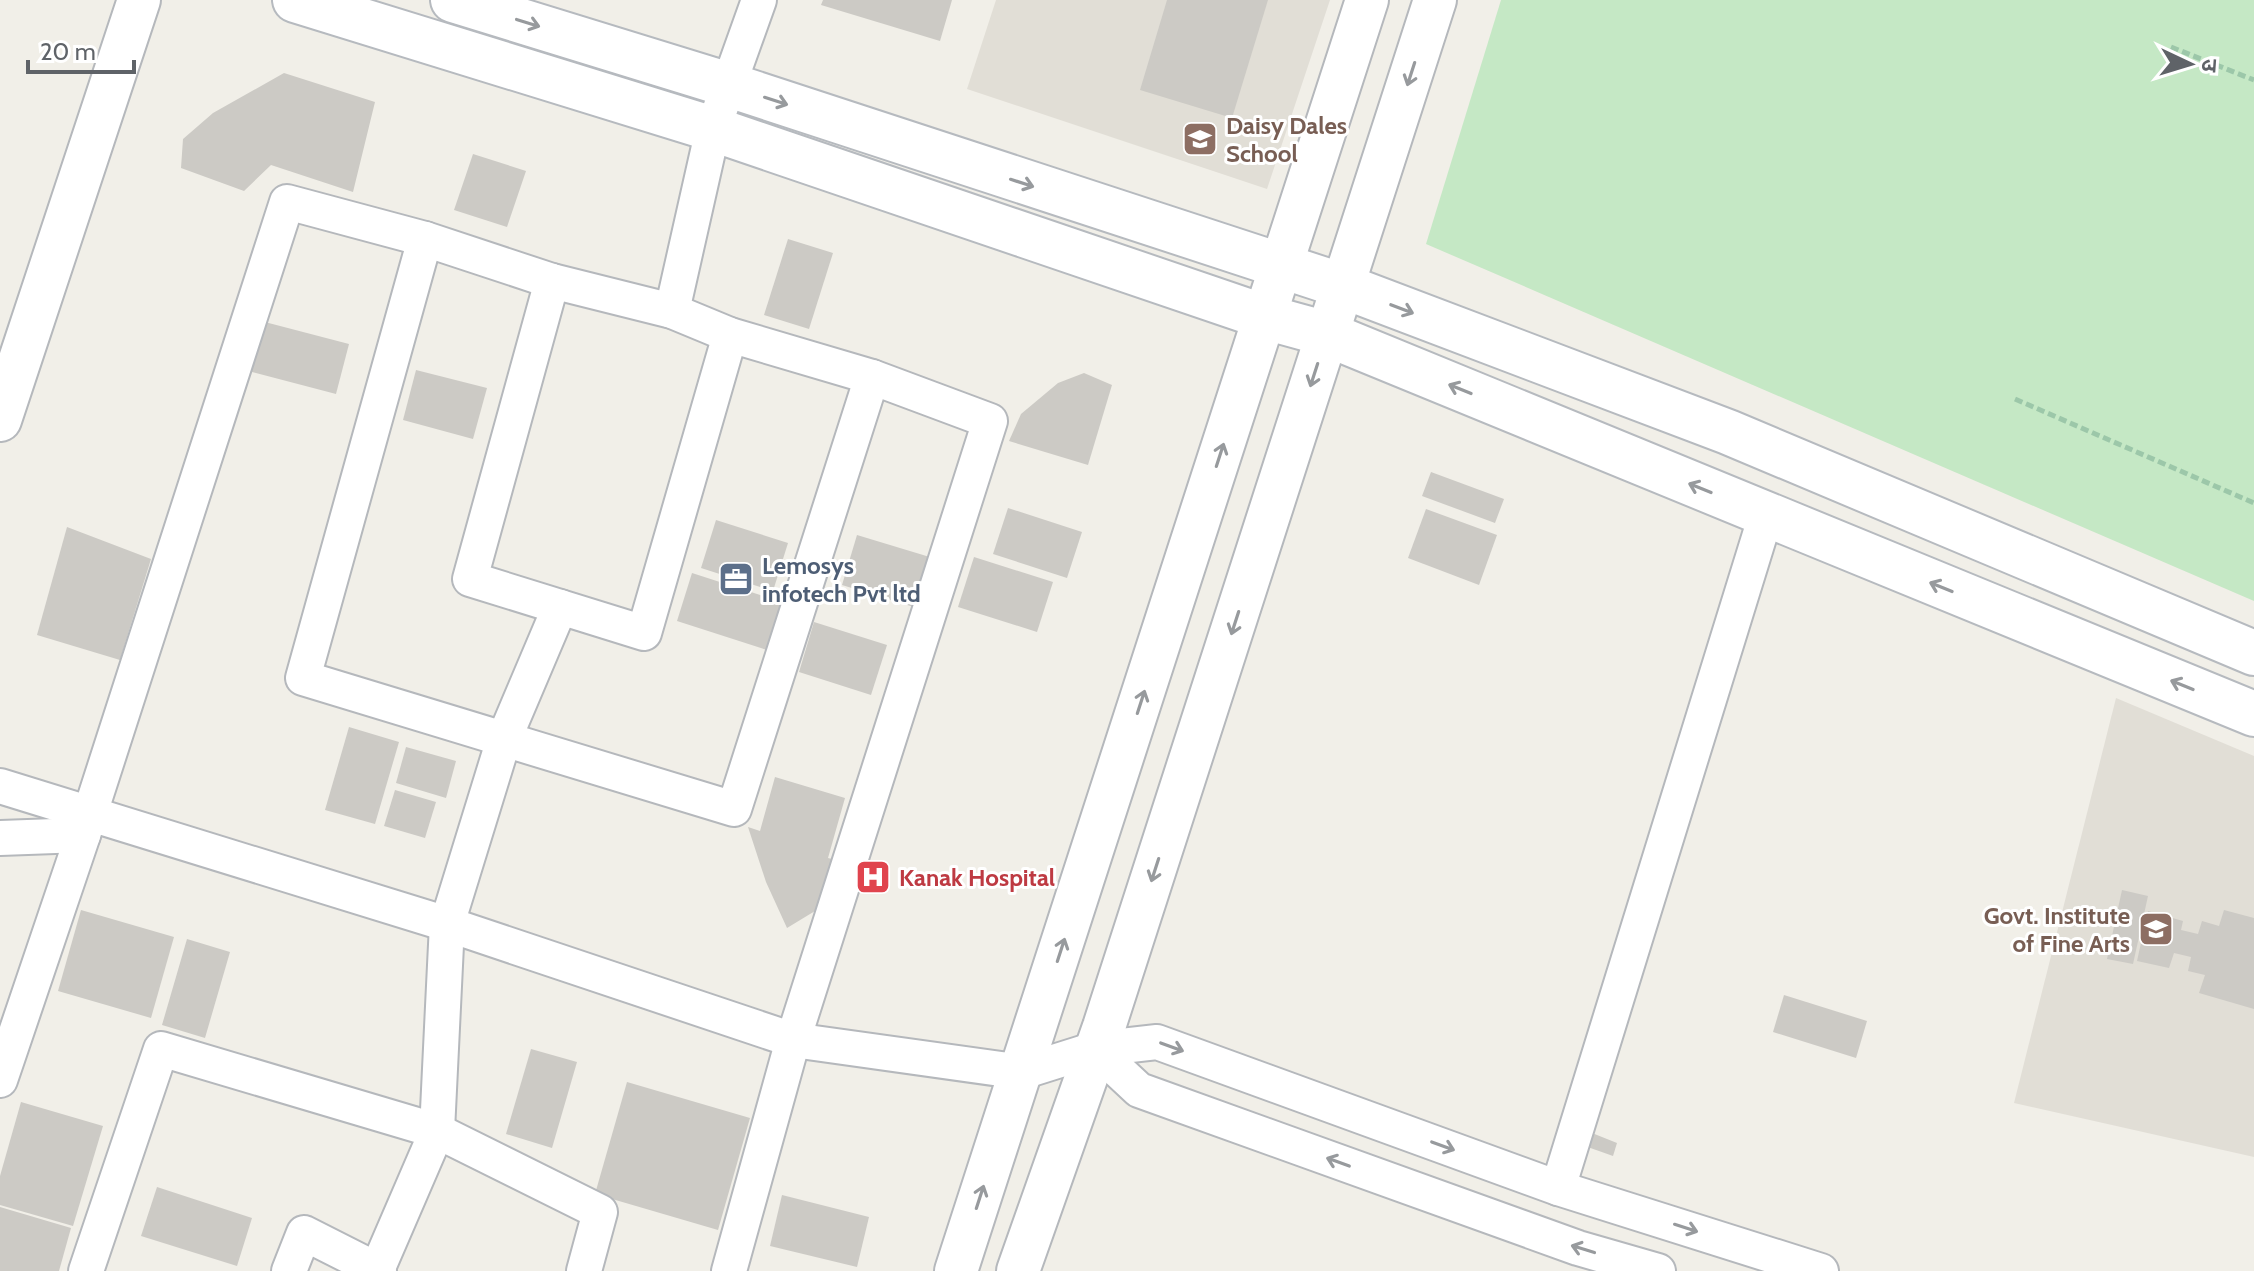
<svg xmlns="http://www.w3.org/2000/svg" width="2254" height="1271" viewBox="0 0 2254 1271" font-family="Cabin,'Noto Sans Devanagari',sans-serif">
<rect width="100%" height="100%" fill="#f1efe8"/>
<g fill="#e1ded6">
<path d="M996,0H1330L1267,189L967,89Z"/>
<path d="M2116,698L2254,756V1157L2014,1103Z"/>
</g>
<path fill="#c5e8c5" d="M1501,0H2254V601L1426,244Z"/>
<g fill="#cccac5">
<path d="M823,0H952L940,41L821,5Z"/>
<path d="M1167,0H1268L1232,118L1140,90Z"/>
<path d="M284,73L375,102L353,192L271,165L244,191L181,168L183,139L213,113Z"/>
<path d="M473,154L526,171L507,227L454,210Z"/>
<path d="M788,239L833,253L809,329L764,315Z"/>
<path d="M261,321L349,344L336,394L248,371Z"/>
<path d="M416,370L487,388L473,439L403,420Z"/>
<path d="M1084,373L1112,385L1088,465L1009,441L1021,414L1058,383Z"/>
<path d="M1431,472L1504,499L1495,523L1422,496Z"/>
<path d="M1008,508L1082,532L1067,578L993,554Z"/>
<path d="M1426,509L1497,535L1479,585L1408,558Z"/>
<path d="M716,520L788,543L773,591L701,568Z"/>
<path d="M67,527L151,559L120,660L37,635Z"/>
<path d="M857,535L933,558L917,608L842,585Z"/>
<path d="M974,557L1053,582L1037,632L958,607Z"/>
<path d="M692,573L782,602L767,650L677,621Z"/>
<path d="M814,622L887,645L871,695L799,672Z"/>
<path d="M349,727L399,742L375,824L325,810Z"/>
<path d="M406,747L456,761L446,798L396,783Z"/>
<path d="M775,777L845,798L828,858L832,859L815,911L787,928L766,882L748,827L760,831Z"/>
<path d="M395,790L436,802L425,838L384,826Z"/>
<path d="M2122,890L2148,896L2133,964L2107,959Z"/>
<path d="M81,910L174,937L151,1018L58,991Z"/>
<path d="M2224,910L2254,918V1009L2199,993L2205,975L2188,971L2191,957L2174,953L2169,968L2137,961L2148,911L2183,921L2181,930L2198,934L2202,921L2219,926Z"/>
<path d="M187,939L230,952L205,1038L162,1025Z"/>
<path d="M1784,995L1867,1021L1856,1058L1773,1032Z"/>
<path d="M531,1049L577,1062L552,1148L506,1134Z"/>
<path d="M627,1082L750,1118L718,1230L595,1194Z"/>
<path d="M21,1102L103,1126L73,1226L0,1205V1176Z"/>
<path d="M1587,1131L1617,1143L1613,1156L1582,1145Z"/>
<path d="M157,1187L252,1218L237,1266L141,1236Z"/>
<path d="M782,1195L869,1217L857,1267L770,1246Z"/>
<path d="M0,1207L71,1228L59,1271H0Z"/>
</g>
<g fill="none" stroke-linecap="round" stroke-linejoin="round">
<g stroke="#b5b8bc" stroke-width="38">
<g id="minor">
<path d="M425,239L303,678L734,809L872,377"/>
<path d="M552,281L470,579L644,633L730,335"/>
<path d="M672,311L713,129L759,0"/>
<path d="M0,786L447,924L793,1040L1022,1072L1095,1049L1157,1042L1558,1188L1821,1271"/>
<path d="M0,838L83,835"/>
<path d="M1095,1049L1139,1090L1578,1248L1658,1271"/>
<path d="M0,1080L83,835L287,202L425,239L552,281L672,311L730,335L872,377L990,421L793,1040L729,1271"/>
<path d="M1558,1188L1766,515"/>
<path d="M377,1270L437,1131L447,924L504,739L560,607"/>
<path d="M86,1271L161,1049L437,1131L600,1212L584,1271"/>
<path d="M289,1271L304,1233L379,1271"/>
</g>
</g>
<g stroke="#b5b8bc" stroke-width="46">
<g id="tertiary">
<path d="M0,420L139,0"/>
<path d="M956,1271L1367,0"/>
<path d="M1018,1271L1104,1027L1435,0"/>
</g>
</g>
<g stroke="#b6babf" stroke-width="48">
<g id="secondary">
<path d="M295,0L713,129L1265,317L1327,334L2254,714"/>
<path d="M453,0L729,85L1343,286L1728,432L2254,653"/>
</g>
</g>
<g stroke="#9cc7a9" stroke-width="5" stroke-dasharray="8 4" stroke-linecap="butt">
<path d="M2171,47L2254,80"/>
<path d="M2015,399L2254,503"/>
</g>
<use href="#minor" stroke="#fff" stroke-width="34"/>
<use href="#tertiary" stroke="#fff" stroke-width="42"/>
<use href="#secondary" stroke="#fff" stroke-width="44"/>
</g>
<defs><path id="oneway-shaft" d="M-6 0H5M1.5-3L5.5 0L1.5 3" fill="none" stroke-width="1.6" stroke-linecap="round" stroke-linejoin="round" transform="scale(2)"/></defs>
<g stroke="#979a9d">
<use href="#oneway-shaft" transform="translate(528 23) rotate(17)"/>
<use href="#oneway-shaft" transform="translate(1411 74) rotate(108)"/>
<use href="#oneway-shaft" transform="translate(776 101) rotate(18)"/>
<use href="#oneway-shaft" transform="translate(1022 183) rotate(18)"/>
<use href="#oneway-shaft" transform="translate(1402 309) rotate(21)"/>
<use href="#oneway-shaft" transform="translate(1314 375) rotate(108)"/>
<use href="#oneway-shaft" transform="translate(1460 389) rotate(-158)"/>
<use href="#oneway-shaft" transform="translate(1220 455) rotate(-72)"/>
<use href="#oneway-shaft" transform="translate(1700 488) rotate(-158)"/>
<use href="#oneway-shaft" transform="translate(1941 587) rotate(-158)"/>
<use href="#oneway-shaft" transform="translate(1235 623) rotate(108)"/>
<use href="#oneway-shaft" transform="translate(2182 685) rotate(-158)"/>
<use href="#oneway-shaft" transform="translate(1141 702) rotate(-72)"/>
<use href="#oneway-shaft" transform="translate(1155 870) rotate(108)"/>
<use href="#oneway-shaft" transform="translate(1061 950) rotate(-72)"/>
<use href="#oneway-shaft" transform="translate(1172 1047) rotate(20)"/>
<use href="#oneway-shaft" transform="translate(1443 1146) rotate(20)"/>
<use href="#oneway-shaft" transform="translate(1338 1162) rotate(-160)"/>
<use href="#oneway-shaft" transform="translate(980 1197) rotate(-72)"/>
<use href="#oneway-shaft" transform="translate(1686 1228) rotate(18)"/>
<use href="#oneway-shaft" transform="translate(1583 1249) rotate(-163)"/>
</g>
<defs>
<g id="school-square" transform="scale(1.8)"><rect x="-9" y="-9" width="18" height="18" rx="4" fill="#8d6e63" stroke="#fff"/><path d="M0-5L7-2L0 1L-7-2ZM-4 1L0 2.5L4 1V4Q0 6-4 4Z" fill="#fff"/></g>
<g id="office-square" transform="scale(1.8)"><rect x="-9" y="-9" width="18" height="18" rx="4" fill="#5c6f8a" stroke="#fff"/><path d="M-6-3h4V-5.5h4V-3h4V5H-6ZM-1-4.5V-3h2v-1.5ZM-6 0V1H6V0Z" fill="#fff"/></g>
<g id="hospital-square" transform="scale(1.8)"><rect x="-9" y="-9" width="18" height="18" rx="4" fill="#e0444e" stroke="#fff"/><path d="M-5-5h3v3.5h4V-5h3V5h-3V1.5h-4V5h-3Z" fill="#fff"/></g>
<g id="university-square" transform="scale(1.8)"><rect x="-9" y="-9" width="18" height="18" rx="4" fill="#8d6e63" stroke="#fff"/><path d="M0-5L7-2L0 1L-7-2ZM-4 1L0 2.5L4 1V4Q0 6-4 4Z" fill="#fff"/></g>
</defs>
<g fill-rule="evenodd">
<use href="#school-square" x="1200" y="139"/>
<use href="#office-square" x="736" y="579"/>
<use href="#hospital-square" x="873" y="877"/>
<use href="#university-square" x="2156" y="929"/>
</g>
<g text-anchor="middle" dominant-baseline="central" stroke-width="6" stroke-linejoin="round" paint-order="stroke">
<g font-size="24" font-weight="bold" fill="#785e54" stroke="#fff" text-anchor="start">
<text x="1226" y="125">Daisy Dales<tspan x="1226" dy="28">School</tspan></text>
<text x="2130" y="915" text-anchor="end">Govt. Institute<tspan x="2130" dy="28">of Fine Arts</tspan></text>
</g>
<g font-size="24" font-weight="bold" fill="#4e5e75" stroke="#fff" text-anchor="start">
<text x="762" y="565">Lemosys<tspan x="762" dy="28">infotech Pvt ltd</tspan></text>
</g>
<g font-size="24" font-weight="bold" fill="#be3a42" stroke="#fff" text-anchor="start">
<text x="899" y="877">Kanak Hospital</text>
</g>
</g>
<g transform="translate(2190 64) rotate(94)" stroke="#ffffff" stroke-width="6" paint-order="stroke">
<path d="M0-6L14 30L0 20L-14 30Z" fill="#5f6368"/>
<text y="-12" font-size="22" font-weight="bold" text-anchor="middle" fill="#5f6368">उ</text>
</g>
<path d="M28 60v12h106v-12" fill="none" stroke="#5f6368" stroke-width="4"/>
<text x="40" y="60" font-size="24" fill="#5f6368" stroke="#ffffff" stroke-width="6" paint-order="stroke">20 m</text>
</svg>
